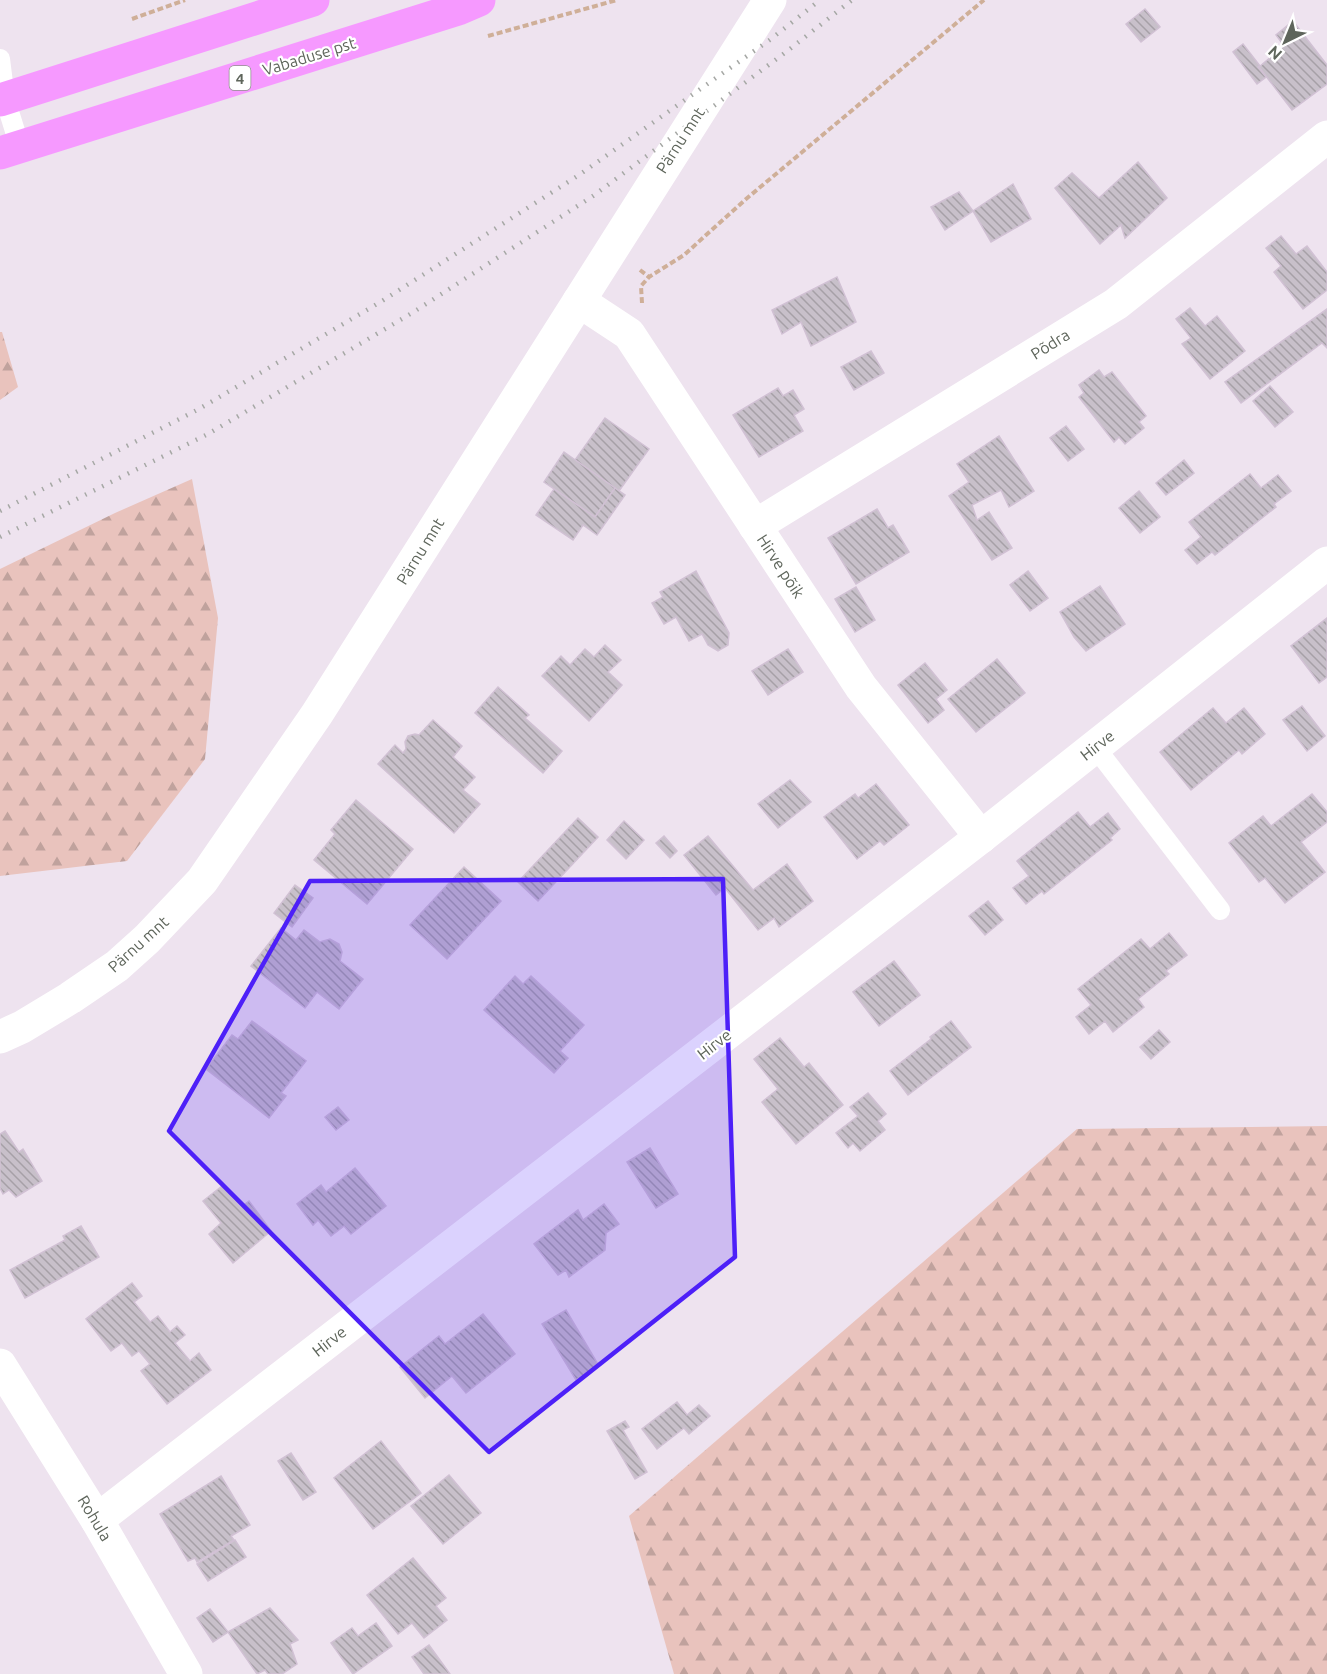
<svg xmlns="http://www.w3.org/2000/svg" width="1327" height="1674" viewBox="0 0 1327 1674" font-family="Ubuntu,sans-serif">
<defs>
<pattern id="forest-firs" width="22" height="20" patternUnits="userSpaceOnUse" patternTransform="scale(1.5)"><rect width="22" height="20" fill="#e9c3bd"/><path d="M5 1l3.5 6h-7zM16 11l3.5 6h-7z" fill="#c0a29d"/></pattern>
<pattern id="building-back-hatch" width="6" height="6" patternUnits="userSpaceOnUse" patternTransform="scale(1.5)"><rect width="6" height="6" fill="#c8c0ca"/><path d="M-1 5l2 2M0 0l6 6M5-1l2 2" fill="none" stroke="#a6a0a7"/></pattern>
</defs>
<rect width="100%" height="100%" fill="#eee3ef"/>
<g fill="url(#forest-firs)">
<path d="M0,332H2L18,387L0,400Z"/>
<path d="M192,479L218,618L205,759L127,861L0,876V569L115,513Z"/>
<path d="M1327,1126V1674H674L629,1516L1077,1129Z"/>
</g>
<g fill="url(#building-back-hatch)" stroke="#d1c1d4" stroke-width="1.5">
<path d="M1145,9L1160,27L1141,42L1126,24Z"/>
<path d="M1293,21L1327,65V84L1292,110L1259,67L1284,46L1276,35Z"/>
<path d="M1243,44L1260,66L1258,67L1266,77L1257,84L1233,52Z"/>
<path d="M1138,162L1167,198L1125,238L1121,225L1100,244L1055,188L1072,173L1099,198Z"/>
<path d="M1013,184L1031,219L991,242L973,211Z"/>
<path d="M959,192L973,211L945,230L931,207Z"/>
<path d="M1281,236L1296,254L1307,246L1327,272V290L1303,309L1274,272L1281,266L1266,248Z"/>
<path d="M837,277L856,322L811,346L801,322L782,334L772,310Z"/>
<path d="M1190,308L1205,326L1217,316L1245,351L1210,379L1182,344L1191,338L1176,319Z"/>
<path d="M1327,309V348L1322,343L1241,403L1225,382Z"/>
<path d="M871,351L884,373L854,390L841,367Z"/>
<path d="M1099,370L1104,377L1112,372L1146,416L1139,422L1144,428L1125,444L1119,437L1114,442L1079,397L1084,393L1079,385Z"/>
<path d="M1270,386L1293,412L1275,427L1253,401Z"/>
<path d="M778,388L783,396L793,390L804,409L794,415L803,431L759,457L733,415Z"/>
<path d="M605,418L649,449L619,491L575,460Z"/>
<path d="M1066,426L1084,449L1068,461L1050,438Z"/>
<path d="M999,436L1034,491L1009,507L1001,490L972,505L977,520L989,512L1012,548L992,560L949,496L969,482L957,464Z"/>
<path d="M564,452L615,488L595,517L544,482Z"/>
<path d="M1184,460L1194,473L1166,495L1156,483Z"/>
<path d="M1250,474L1261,488L1278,475L1291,491L1274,504L1276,507L1215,555L1212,552L1197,564L1185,550L1201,537L1189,522Z"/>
<path d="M615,488L625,495L597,535L583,525L573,540L536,515L554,489L595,517Z"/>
<path d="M1139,491L1160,517L1140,533L1119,508Z"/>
<path d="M877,509L888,528L893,525L909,552L856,584L828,538Z"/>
<path d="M696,571L729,633L728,645L718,651L708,645L702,634L689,641L676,617L664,624L652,603L663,597L660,592Z"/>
<path d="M1028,571L1048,598L1030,611L1010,585Z"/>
<path d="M1100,586L1125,624L1086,651L1074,637L1060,612Z"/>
<path d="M856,587L875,620L855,632L835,599Z"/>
<path d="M1327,618V677L1319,683L1291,646Z"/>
<path d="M605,645L621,660L608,672L622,685L589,721L542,676L561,656L570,665L585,649L594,657Z"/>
<path d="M788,649L803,672L768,695L752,671Z"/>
<path d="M997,659L1025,693L976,732L948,699Z"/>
<path d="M925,663L947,690L936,699L944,710L928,723L898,685Z"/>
<path d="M498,687L529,715L525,718L562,751L543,773L475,713Z"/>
<path d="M1302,706L1325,736L1307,751L1283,720Z"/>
<path d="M1213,708L1226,723L1244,708L1265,734L1242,754L1239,750L1191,790L1160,752Z"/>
<path d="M433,720L462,746L453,757L475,777L463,790L480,804L454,833L378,764L395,745L403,753L406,749L405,742L408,736L415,734L419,735Z"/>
<path d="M790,780L811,802L778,828L758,804Z"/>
<path d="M876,784L909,825L884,845L880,841L857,859L824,817L855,794L858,798Z"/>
<path d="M1312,794L1327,812V822L1301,842L1325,872L1285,903L1265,878L1259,882L1229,843L1263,816L1271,826Z"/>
<path d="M356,800L413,849L367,904L314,860L335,834L331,830Z"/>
<path d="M1078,812L1090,827L1108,813L1120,829L1110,838L1112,840L1044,894L1042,891L1026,904L1013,888L1029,876L1017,861Z"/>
<path d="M578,818L598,837L538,901L518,882Z"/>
<path d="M624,821L644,840L626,859L607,840Z"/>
<path d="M664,836L677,851L670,858L656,843Z"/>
<path d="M708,836L753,890L787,864L813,901L779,927L774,918L758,930L725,888L716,895L684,855Z"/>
<path d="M464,867L501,901L447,959L410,925Z"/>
<path d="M295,885L313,898L292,927L274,913Z"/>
<path d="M988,901L1003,920L985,935L969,916Z"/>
<path d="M281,928L296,940L304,930L320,942L330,939L339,944L342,952L340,961L363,979L339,1009L317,992L305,1008L251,966Z"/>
<path d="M1169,933L1187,955L1166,971L1169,974L1138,999L1144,1007L1113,1032L1105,1021L1089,1034L1076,1017L1091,1005L1078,989L1141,939L1150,949Z"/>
<path d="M894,961L920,995L879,1026L853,992Z"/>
<path d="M515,976L523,984L531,976L584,1025L560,1051L568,1058L554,1073L484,1010Z"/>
<path d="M252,1021L306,1061L281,1093L286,1096L269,1118L206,1069L232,1035L238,1039Z"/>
<path d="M951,1021L971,1047L908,1095L890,1071L931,1039L930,1037Z"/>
<path d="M1159,1030L1170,1042L1151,1059L1140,1047Z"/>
<path d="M780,1038L804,1067L809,1063L843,1105L796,1144L762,1102L778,1089L754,1059Z"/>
<path d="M868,1093L886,1114L878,1121L885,1130L860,1151L853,1143L848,1148L836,1133L858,1116L850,1107Z"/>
<path d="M338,1107L349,1120L336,1130L325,1117Z"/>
<path d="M5,1131L19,1152L23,1149L42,1181L16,1197L9,1190L3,1194L0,1188V1134Z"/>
<path d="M650,1148L678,1194L656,1208L627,1162Z"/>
<path d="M355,1168L386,1206L351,1234L344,1226L331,1236L318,1220L313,1225L297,1204L321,1185L326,1192Z"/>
<path d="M222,1186L241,1207L249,1201L271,1231L233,1263L209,1234L221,1223L203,1201Z"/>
<path d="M604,1204L619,1224L606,1233L605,1250L569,1277L566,1270L558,1275L534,1244L578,1210L583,1220Z"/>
<path d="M81,1226L99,1257L25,1298L10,1270L65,1240L63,1236Z"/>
<path d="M132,1283L142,1296L134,1302L150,1322L158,1316L170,1332L177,1326L185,1335L175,1343L190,1361L199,1353L211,1370L167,1404L141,1371L150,1364L139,1351L132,1356L122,1343L111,1351L86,1319Z"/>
<path d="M566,1310L599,1366L576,1380L542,1324Z"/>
<path d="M483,1314L515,1354L466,1393L452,1376L425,1398L400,1367L439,1336L445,1344Z"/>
<path d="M677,1402L687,1415L699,1405L710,1416L689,1434L684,1428L657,1449L642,1429Z"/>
<path d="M625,1421L629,1427L623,1430L647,1472L635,1479L607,1431Z"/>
<path d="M381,1441L421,1493L373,1529L334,1478Z"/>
<path d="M291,1453L316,1492L303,1500L278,1461Z"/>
<path d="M449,1475L481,1513L443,1544L411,1506Z"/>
<path d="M221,1476L250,1525L231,1536L234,1540L197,1562L195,1558L188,1561L160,1514Z"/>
<path d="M235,1540L246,1557L208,1581L197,1564Z"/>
<path d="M413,1558L446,1598L436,1606L447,1620L424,1638L412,1623L398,1634L367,1595Z"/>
<path d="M270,1608L298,1640L290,1644L297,1664L282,1674H268L265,1670L257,1674L228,1632Z"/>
<path d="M210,1609L228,1632L213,1642L197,1618Z"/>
<path d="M376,1623L392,1646L353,1674L331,1643L352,1628L358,1636Z"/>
<path d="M429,1645L450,1674H424L412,1657Z"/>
</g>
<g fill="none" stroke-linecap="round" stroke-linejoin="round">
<g stroke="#cfaf98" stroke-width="4" stroke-dasharray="6 3" stroke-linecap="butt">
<path d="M132,19L185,0"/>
<path d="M488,36L617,0"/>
<path d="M640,270L649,277"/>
<path d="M642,303L641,286L649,277L684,255L746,199L984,0"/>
</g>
<g stroke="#fff" stroke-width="20">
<path d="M0,59L5,99L20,147"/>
<path d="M1095,747L1220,910"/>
</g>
<g stroke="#fff" stroke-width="33">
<path d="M579,301L629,334L861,687L981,837"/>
<path d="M755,526L1116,304L1327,137"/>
<path d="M0,1365L97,1520L186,1674"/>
<path d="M97,1520L981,837L1327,563"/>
</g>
<path stroke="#fff" stroke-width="33" d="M0,1037L22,1027L70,998L117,966L147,939L202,881L317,714L770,0"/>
<g stroke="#f699ff" stroke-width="33">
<path d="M0,100L313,0"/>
<path d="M0,153L458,9L479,0"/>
</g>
<g stroke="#a6a8a5" stroke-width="4.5" stroke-dasharray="1.5 8" stroke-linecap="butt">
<path d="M0,511L199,409L382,301L579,175L771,39L820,0"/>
<path d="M0,537L208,434L412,313L593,196L786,52L852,0"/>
</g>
</g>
<path fill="#4d20f8" fill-opacity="0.2" stroke="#4d20f8" stroke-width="4.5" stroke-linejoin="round" d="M723,879L735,1257L489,1452L169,1131L310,881Z"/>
<g text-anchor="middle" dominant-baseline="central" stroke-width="4.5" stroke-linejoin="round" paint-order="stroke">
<rect fill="#fff" stroke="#8e938c" stroke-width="1.5" x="229.5" y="66" width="21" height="24" rx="4.5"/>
<g font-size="15" font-weight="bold" fill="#5e655b">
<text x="240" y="78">4</text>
</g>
<g font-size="16" fill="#5e655b" stroke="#fff">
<text transform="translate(309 56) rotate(-17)">Vabaduse pst</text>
<text transform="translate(680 140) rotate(-57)">Pärnu mnt</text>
<text transform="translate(1050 344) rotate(-32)">Põdra</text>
<text transform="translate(420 551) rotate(-58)">Pärnu mnt</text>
<text transform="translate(781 566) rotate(57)">Hirve põik</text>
<text transform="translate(1097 745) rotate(-38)">Hirve</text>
<text transform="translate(138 944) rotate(-42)">Pärnu mnt</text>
<text transform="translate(714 1044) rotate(-38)">Hirve</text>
<text transform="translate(329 1341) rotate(-38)">Hirve</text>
<text transform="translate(95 1518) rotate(59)">Rohula</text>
</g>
</g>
<g transform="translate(1285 42) rotate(223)" stroke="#ffffff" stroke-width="4.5" paint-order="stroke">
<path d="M0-4.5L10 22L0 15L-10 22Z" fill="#5e655b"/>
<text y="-9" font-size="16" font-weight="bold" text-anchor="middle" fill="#5e655b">N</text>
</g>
</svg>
